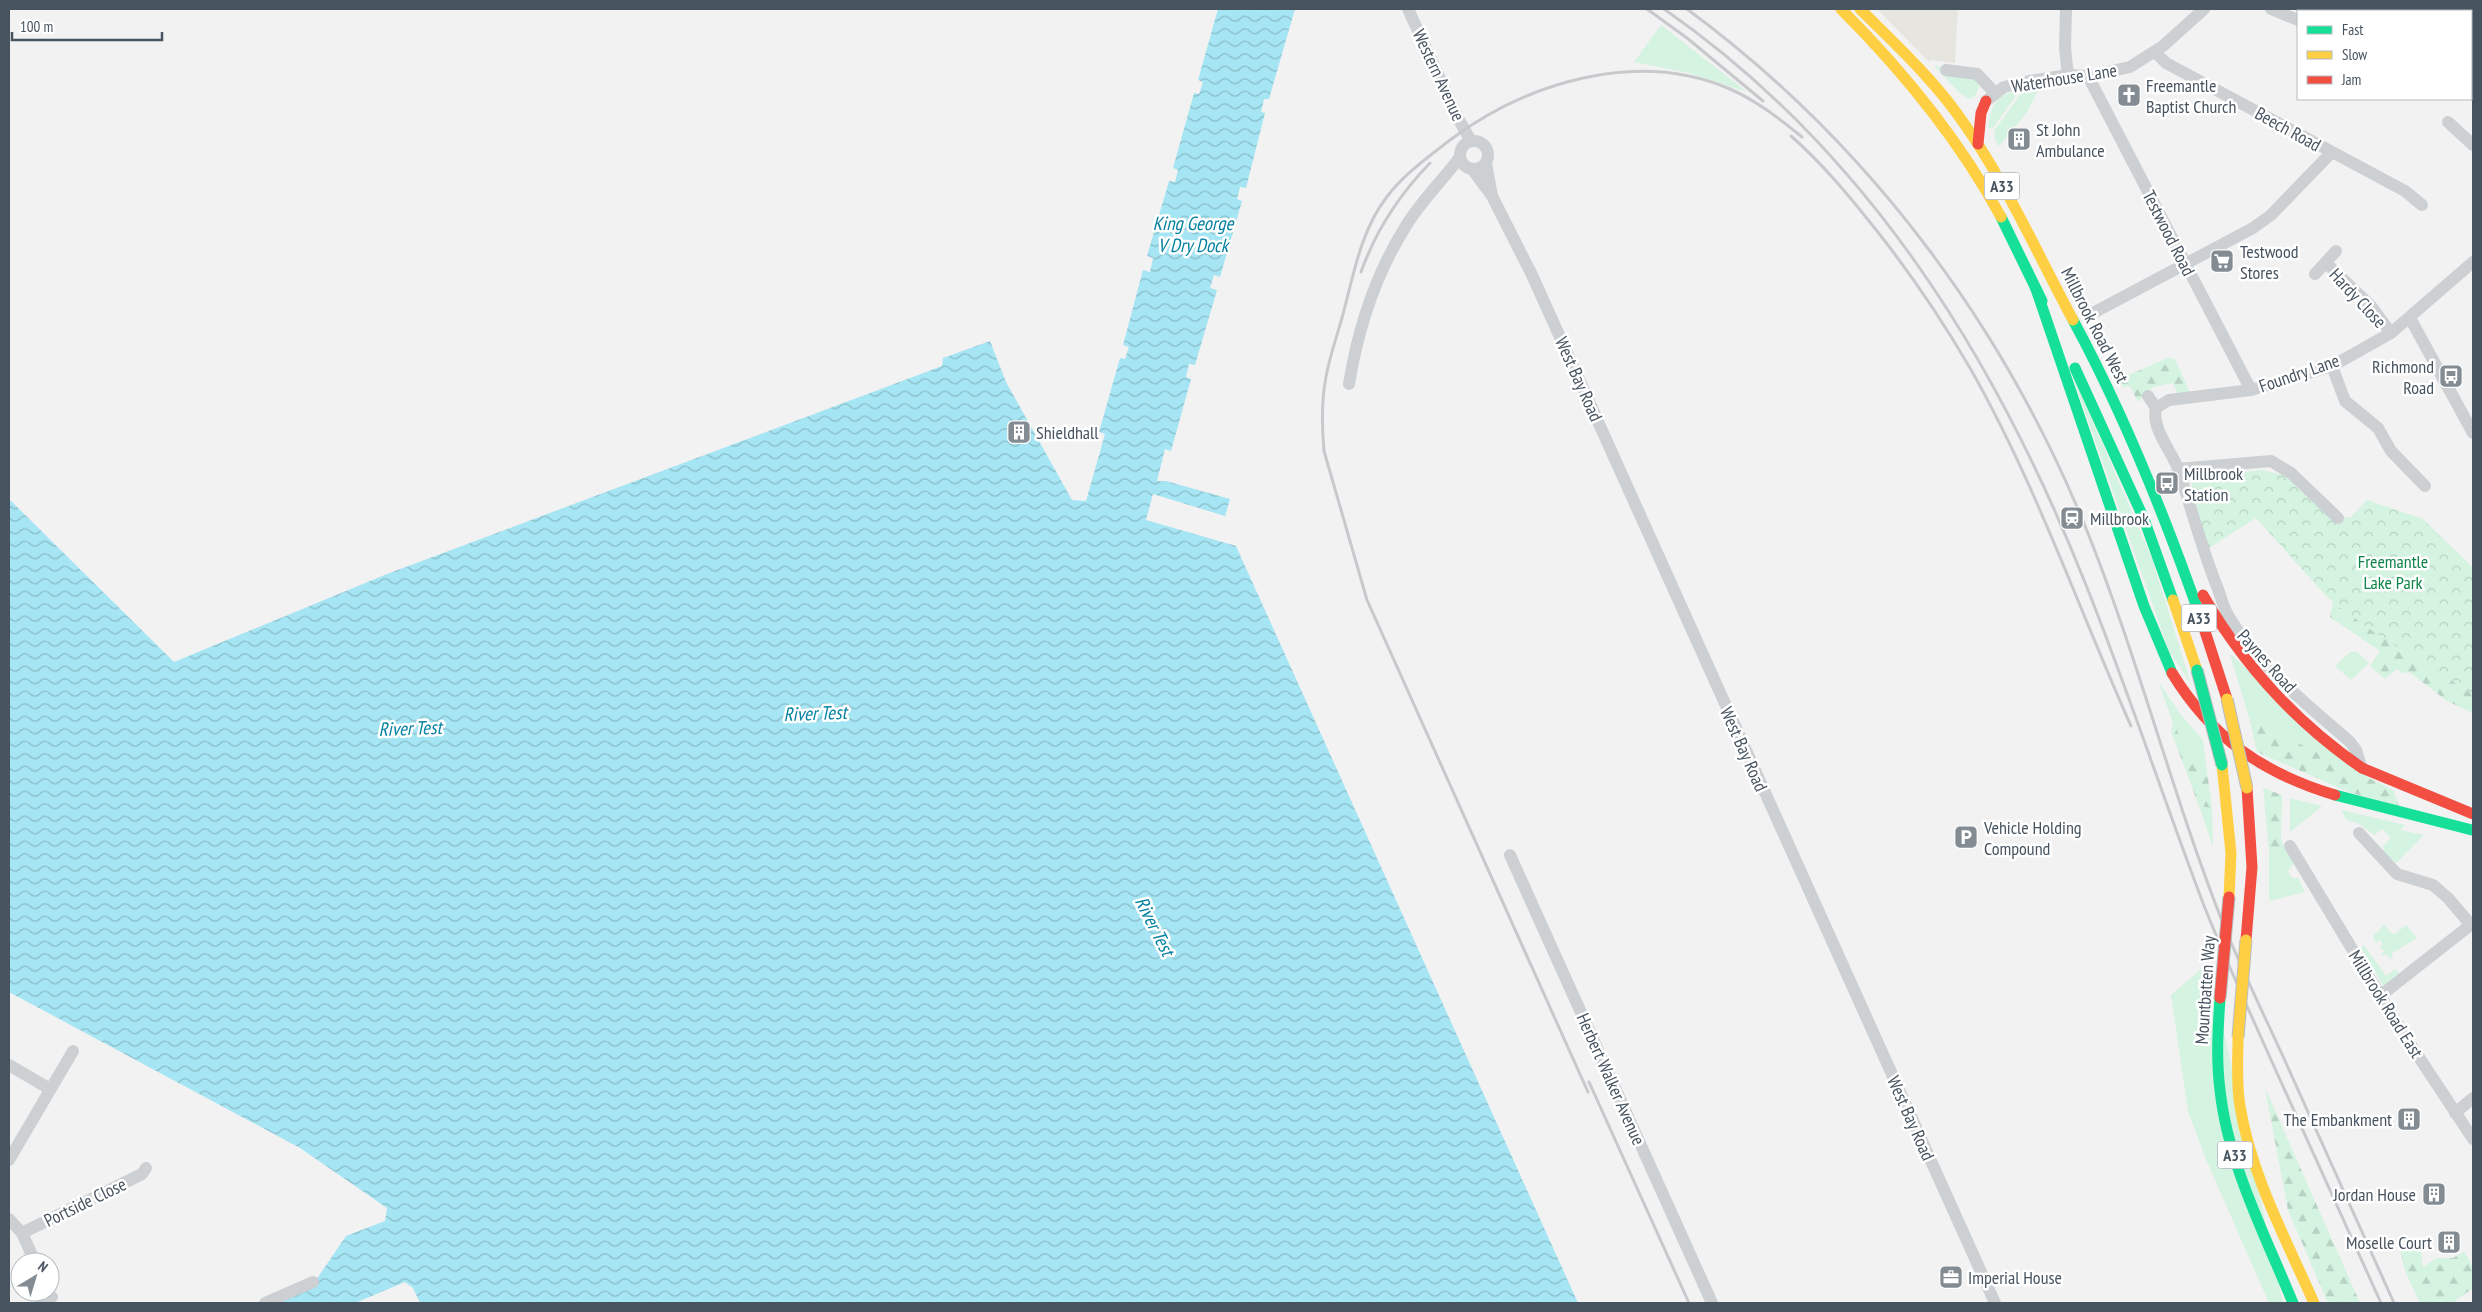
<svg xmlns="http://www.w3.org/2000/svg" width="2482" height="1312" viewBox="0 0 2482 1312" font-family="'PT Sans Narrow',sans-serif">
<defs>
<pattern id="forest-firs" width="22" height="20" patternUnits="userSpaceOnUse" patternTransform="scale(1.25)"><rect width="22" height="20" fill="#d4f3e0"/><path d="M5 1l3.5 6h-7zM16 11l3.5 6h-7z" fill="#b7d2c3"/></pattern>
<pattern id="park-crowns" width="20" height="18" patternUnits="userSpaceOnUse" patternTransform="scale(1.25)"><rect width="20" height="18" fill="#d4f3e0"/><path d="M2 6a3 3 0 1 1 6 0M12 15a3 3 0 1 1 6 0" fill="none" stroke="#b7d2c3"/></pattern>
<pattern id="water-waves" width="16" height="10" patternUnits="userSpaceOnUse" patternTransform="scale(1.25)"><rect width="16" height="10" fill="#a6e5f3"/><path d="M0 5q4-4 8 0t8 0" fill="none" stroke="#89bcc8"/></pattern>
</defs>
<rect width="100%" height="100%" fill="#f2f2f2"/>
<path fill="#e7e5e0" d="M1877,9H1958L1955,63L1931,60L1929,62Z"/>
<g fill="#d4f3e0">
<path d="M1661,25L1747,92L1689,73L1634,62Z"/>
<path d="M1937,65L1946,74L1974,78L1979,86L1976,95L1969,99L1959,92L1935,67Z"/>
<path d="M2039,89L2027,112L2015,127L2012,126L2008,132L2010,133L1999,146L1995,140L1994,131L2023,91Z"/>
<path d="M2020,90L1992,129L1988,127C1992,104 1995,96 2020,90Z"/>
<path d="M2069,366L2152,559L2191,684L2169,651Z"/>
<path d="M2350,652H2357L2369,663L2351,680L2335,666Z"/>
<path d="M2230,654L2372,781L2262,725L2250,721Z"/>
<path d="M2159,683L2181,715L2203,740L2206,764L2192,758L2173,723Z"/>
<path d="M2290,798L2322,806L2290,832Z"/>
<path d="M2199,806L2212,808L2213,847Z"/>
<path d="M2342,810L2405,825L2400,830L2424,835L2396,863L2384,854L2383,846L2391,838L2383,829L2374,835L2358,823L2346,820Z"/>
<path d="M2285,849L2294,863L2288,871L2292,878H2298L2305,892L2269,901V850Z"/>
<path d="M2384,925L2394,935L2406,925L2417,938L2391,954L2393,957L2390,959L2386,954L2382,956L2381,954L2385,951L2380,947L2383,944L2380,940L2376,943L2373,936Z"/>
<path d="M2364,945L2386,976L2395,969L2399,973L2383,986L2361,948Z"/>
<path d="M2205,966L2213,982L2283,1303H2269L2205,1157L2188,1111L2171,995Z"/>
</g>
<g fill="url(#forest-firs)">
<path d="M2168,358L2175,359L2190,393L2178,395L2173,383L2153,387L2138,402L2130,386L2123,387L2112,369L2120,364L2126,376Z"/>
<path d="M2333,602L2376,633L2473,694V713L2447,701L2409,672L2402,673L2397,669L2385,679L2370,666L2380,651L2330,617Z"/>
<path d="M2250,721L2262,725L2393,790L2399,806L2349,792L2257,752Z"/>
<path d="M2173,723L2192,758L2206,764L2212,808L2199,806L2171,731Z"/>
<path d="M2263,788L2282,795L2281,839L2285,849L2269,850Z"/>
<path d="M2265,1088L2360,1303H2328L2288,1210Z"/>
<path d="M2399,1245L2421,1251L2423,1267L2437,1258H2453L2464,1251L2473,1267V1288L2452,1303H2420L2405,1271Z"/>
</g>
<path fill="url(#park-crowns)" d="M2262,470L2288,476L2338,518L2351,517L2367,500L2423,519L2473,568V694L2375,633L2327,597L2256,518L2207,549L2190,478Z"/>
<path fill="url(#water-waves)" d="M1218,9H1295L1269,99H1264L1261,112L1265,113L1246,188L1240,187L1237,199L1242,201L1220,277L1214,275L1210,288L1217,290L1195,365L1189,364L1186,377L1191,379L1171,451L1165,449L1157,481H1166L1230,499L1225,516L1153,494L1146,520L1236,546L1578,1303H420L413,1288L405,1282L355,1303H274L314,1283L346,1236L385,1221L387,1208L300,1148L9,992V499L174,662L387,574L942,366L943,358L990,341L1006,382L1072,500L1086,501L1105,434L1099,432L1120,358L1125,359L1129,347L1123,345L1143,270L1150,272L1153,258L1147,256L1169,181L1175,182L1178,170L1173,168L1194,93L1199,94L1203,82L1198,80Z"/>
<g fill="none" stroke-linecap="round" stroke-linejoin="round">
<g stroke="#cdd0d3" stroke-width="12">
<path d="M1408,9L1459,120L1471,141"/>
<path d="M2066,9L2065,48L2068,75"/>
<path d="M2271,9L2298,20"/>
<path d="M2387,11L2388,9"/>
<path d="M2471,25L2473,22"/>
<path d="M2155,52L2166,63L2405,191L2422,205"/>
<path d="M1946,70L1977,74L1995,93"/>
<path d="M2088,76L2251,390"/>
<path d="M1986,101L2004,87L2029,81L2068,75L2088,76L2130,67L2163,46L2204,9"/>
<path d="M2448,122L2473,145"/>
<circle cx="1474" cy="155" r="14"/>
<path d="M1486,163L1492,196"/>
<path d="M1472,169L1492,196L1532,275L1995,1303"/>
<path d="M2326,263L2371,306L2391,333"/>
<path d="M2315,274L2336,251"/>
<path d="M2093,313L2253,228L2271,215L2331,153"/>
<path d="M2410,318L2473,433"/>
<path d="M2332,366L2345,401L2378,428L2391,451L2425,486"/>
<path d="M1349,384C1358,329 1376,273 1406,226C1421,201 1443,180 1460,157"/>
<path d="M2148,396L2156,408C2151,429 2172,451 2179,471C2192,510 2202,550 2218,589C2221,598 2224,609 2229,617C2259,667 2308,705 2350,742L2356,750L2361,766"/>
<path d="M2156,408L2169,400L2251,390L2332,366L2391,333L2473,262"/>
<path d="M2178,469L2271,461L2291,473L2338,518"/>
<path d="M2359,833L2397,874L2433,885L2448,898L2471,925"/>
<path d="M2290,846L2401,1030L2473,1139"/>
<path d="M1510,855L1712,1303"/>
<path d="M2380,996L2473,923"/>
<path d="M9,1065L50,1089"/>
<path d="M2455,1113L2473,1098"/>
<path d="M9,1160L73,1051"/>
<path d="M9,1219L22,1233L35,1262"/>
<path d="M22,1233L142,1174L146,1168"/>
<path d="M40,1303L52,1297"/>
<path d="M265,1303L313,1282"/>
</g>
<g stroke="#16e098" stroke-width="11">
<path d="M2001,217L2042,301"/>
<path d="M2036,289L2144,606L2172,673"/>
<path d="M2073,320C2125,416 2165,516 2201,619"/>
<path d="M2075,368L2144,519L2173,600"/>
<path d="M2335,795L2472,830"/>
<path d="M2220,998C2218,1029 2216,1059 2220,1090C2228,1164 2265,1235 2293,1303"/>
</g>
<g stroke="#ffcf43" stroke-width="11">
<path d="M1841,9C1903,71 1959,139 2001,217"/>
<path d="M1860,9C1894,43 1930,76 1958,115C2004,178 2036,251 2073,320"/>
<path d="M2173,600L2197,670"/>
<path d="M2222,765L2231,853L2229,897"/>
<path d="M2238,1037C2238,1060 2236,1083 2240,1106C2251,1175 2286,1239 2314,1303"/>
</g>
<g stroke="#f24e42" stroke-width="11">
<path d="M1978,144L1981,113L1986,101"/>
<path d="M2203,595C2244,666 2295,722 2362,768"/>
<path d="M2201,619L2227,699"/>
<path d="M2172,673C2212,738 2262,773 2335,795"/>
<path d="M2362,768L2473,814"/>
<path d="M2246,940L2252,867L2247,788"/>
</g>
<g stroke="#c7c9cc" stroke-width="3">
<path d="M1647,9L1687,38L1763,101"/>
<path d="M1664,9C1867,150 1996,358 2086,585C2128,690 2163,798 2203,903C2224,957 2249,1010 2272,1062C2309,1143 2345,1223 2381,1303"/>
<path d="M1687,9C1870,144 2008,330 2091,541C2141,668 2174,800 2224,926C2243,972 2265,1017 2286,1063C2322,1143 2358,1223 2394,1303"/>
<path d="M1791,136C1823,164 1850,197 1877,231C1911,274 1942,320 1970,368C2035,482 2078,607 2131,726"/>
<path d="M1361,272C1376,230 1399,195 1430,163"/>
<path d="M1589,1082L1689,1303"/>
<path d="M1588,1092L1367,600L1324,451C1322,428 1321,406 1325,383C1328,361 1336,339 1342,318C1353,278 1360,232 1386,198C1403,175 1427,158 1450,140C1528,82 1637,49 1730,89C1757,101 1780,119 1802,137"/>
</g>
<g stroke="#b6bcc2" stroke-width="13" stroke-linecap="butt">
<path id="fast-bridge" d="M2197,670L2222,765"/>
</g>
<g stroke="#b6bcc2" stroke-width="13" stroke-linecap="butt">
<g id="slow-bridge">
<path d="M2227,699L2247,788"/>
<path d="M2238,1037L2246,940"/>
</g>
</g>
<g stroke="#b6bcc2" stroke-width="13" stroke-linecap="butt">
<path id="jam-bridge" d="M2220,998L2229,897"/>
</g>
<use href="#fast-bridge" stroke="#16e098" stroke-width="11"/>
<use href="#slow-bridge" stroke="#ffcf43" stroke-width="11"/>
<use href="#jam-bridge" stroke="#f24e42" stroke-width="11"/>
</g>
<defs>
<g id="church-square" transform="scale(1.25)"><rect x="-9" y="-9" width="18" height="18" rx="4" fill="#838b93" stroke="#fff"/><path d="M-1.2-6h2.4v3.5h3.3v2.4h-3.3V6h-2.4V-.1h-3.3v-2.4h3.3Z" fill="#fff"/></g>
<g id="building-square" transform="scale(1.25)"><rect x="-9" y="-9" width="18" height="18" rx="4" fill="#838b93" stroke="#fff"/><path d="M-4-6H4V6H1V3H-1V6H-4ZM-2.5-4.3h1.7v1.8h-1.7ZM.8-4.3h1.7v1.8H.8ZM-2.5-1h1.7V.8h-1.7ZM.8-1h1.7V.8H.8Z" fill="#fff"/></g>
<g id="supermarket-square" transform="scale(1.25)"><rect x="-9" y="-9" width="18" height="18" rx="4" fill="#838b93" stroke="#fff"/><path d="M-6-5.5h2.5l.6 2H6L4.5 2H-2.5L-4.4-4H-6ZM-1.5 3.2a1.3 1.3 0 1 0 .1 0ZM3 3.2a1.3 1.3 0 1 0 .1 0Z" fill="#fff"/></g>
<g id="bus-square" transform="scale(1.25)"><rect x="-9" y="-9" width="18" height="18" rx="4" fill="#838b93" stroke="#fff"/><path d="M-5-6H5V4H4V6H2V4H-2V6H-4V4H-5ZM-3.5-4V0h7V-4ZM-3.5 1.2v1.5H-2V1.2ZM2 1.2v1.5H3.5V1.2Z" fill="#fff"/></g>
<g id="station-square" transform="scale(1.25)"><rect x="-9" y="-9" width="18" height="18" rx="4" fill="#838b93" stroke="#fff"/><path d="M-3-6H3Q5-6 5-4V2Q5 4 3 4L4.5 6H3L1.5 4h-3L-3 6H-4.5L-3 4Q-5 4-5 2V-4Q-5-6-3-6ZM-3.5-4v3h7v-3ZM-3.5 1v1.5H-2V1ZM2 1v1.5H3.5V1Z" fill="#fff"/></g>
<g id="parking-square" transform="scale(1.25)"><rect x="-9" y="-9" width="18" height="18" rx="4" fill="#838b93" stroke="#fff"/><path d="M-3.5-5.5H1a3.5 3.5 0 0 1 0 7H-1V5.5H-3.5ZM-1-3.4V-.6H.8a1.4 1.4 0 0 0 0-2.8Z" fill="#fff"/></g>
<g id="office-square" transform="scale(1.25)"><rect x="-9" y="-9" width="18" height="18" rx="4" fill="#838b93" stroke="#fff"/><path d="M-6-3h4V-5.5h4V-3h4V5H-6ZM-1-4.5V-3h2v-1.5ZM-6 0V1H6V0Z" fill="#fff"/></g>
</defs>
<g fill-rule="evenodd">
<use href="#church-square" x="2129" y="95"/>
<use href="#building-square" x="2019" y="139"/>
<use href="#supermarket-square" x="2222" y="261"/>
<use href="#bus-square" x="2451" y="376"/>
<use href="#building-square" x="1019" y="432"/>
<use href="#bus-square" x="2167" y="483"/>
<use href="#station-square" x="2072" y="518"/>
<use href="#parking-square" x="1966" y="837"/>
<use href="#building-square" x="2409" y="1119"/>
<use href="#building-square" x="2434" y="1194"/>
<use href="#building-square" x="2449" y="1242"/>
<use href="#office-square" x="1951" y="1277"/>
</g>
<g text-anchor="middle" dominant-baseline="central" stroke-width="5" stroke-linejoin="round" paint-order="stroke">
<g fill="#fff" stroke="#7e8790" stroke-width="1">
<rect x="1984.5" y="172.5" width="35" height="27" rx="4"/>
<rect x="2181.5" y="604.5" width="35" height="27" rx="4"/>
<rect x="2217.5" y="1141.5" width="35" height="27" rx="4"/>
</g>
<g font-size="16" font-weight="bold" fill="#475460">
<text x="2002" y="186">A33</text>
<text x="2199" y="618">A33</text>
<text x="2235" y="1155">A33</text>
</g>
<g font-size="18" fill="#475460" stroke="#fff">
<text transform="translate(1439 75) rotate(65)">Western Avenue</text>
<text transform="translate(2064 78) rotate(-9)">Waterhouse Lane</text>
<text transform="translate(2288 129) rotate(29)">Beech Road</text>
<text transform="translate(2169 233) rotate(63)">Testwood Road</text>
<text transform="translate(2358 298) rotate(47)">Hardy Close</text>
<text transform="translate(2095 325) rotate(63)">Millbrook Road West</text>
<text transform="translate(2299 373) rotate(-19)">Foundry Lane</text>
<text transform="translate(1579 379) rotate(66)">West Bay Road</text>
<text transform="translate(2267 661) rotate(48)">Paynes Road</text>
<text transform="translate(1744 749) rotate(66)">West Bay Road</text>
<text transform="translate(2205 990) rotate(-86)">Mountbatten Way</text>
<text transform="translate(2386 1004) rotate(58)">Millbrook Road East</text>
<text transform="translate(1611 1079) rotate(66)">Herbert Walker Avenue</text>
<text transform="translate(1911 1118) rotate(66)">West Bay Road</text>
<text transform="translate(85 1202) rotate(-26)">Portside Close</text>
</g>
<g font-size="18" fill="#475460" stroke="#fff" text-anchor="start">
<text x="2146" y="85">Freemantle<tspan x="2146" dy="21">Baptist Church</tspan></text>
<text x="2036" y="129">St John<tspan x="2036" dy="21">Ambulance</tspan></text>
<text x="2240" y="251">Testwood<tspan x="2240" dy="21">Stores</tspan></text>
<text x="2434" y="366" text-anchor="end">Richmond<tspan x="2434" dy="21">Road</tspan></text>
<text x="1036" y="432">Shieldhall</text>
<text x="2184" y="473">Millbrook<tspan x="2184" dy="21">Station</tspan></text>
<text x="2090" y="518">Millbrook</text>
<text x="1984" y="827">Vehicle Holding<tspan x="1984" dy="21">Compound</tspan></text>
<text x="2392" y="1119" text-anchor="end">The Embankment</text>
<text x="2416" y="1194" text-anchor="end">Jordan House</text>
<text x="2432" y="1242" text-anchor="end">Moselle Court</text>
<text x="1968" y="1277">Imperial House</text>
</g>
<g font-size="18" fill="#0f8448" stroke="#fff">
<text x="2393" y="561">Freemantle<tspan x="2393" dy="21">Lake Park</tspan></text>
</g>
<g font-size="19" font-style="italic" fill="#0381a1" stroke="#fff">
<text x="1193" y="223">King George<tspan x="1193" dy="22">V Dry Dock</tspan></text>
<text transform="translate(815 713) rotate(-2)">River Test</text>
<text transform="translate(410 728) rotate(-2)">River Test</text>
<text transform="translate(1155 926) rotate(63)">River Test</text>
</g>
</g>
<rect width="2482" height="1312" fill="none" stroke="#475460" stroke-width="20"/>
<rect x="2297" y="10" width="175" height="90" fill="#ffffff" stroke="#b5bbbf"/>
<rect x="2307" y="26" width="25" height="8" fill="#16e098" stroke="#b5bbbf"/>
<text x="2342" y="35" font-size="15" fill="#475460">Fast</text>
<rect x="2307" y="51" width="25" height="8" fill="#ffcf43" stroke="#b5bbbf"/>
<text x="2342" y="60" font-size="15" fill="#475460">Slow</text>
<rect x="2307" y="76" width="25" height="8" fill="#f24e42" stroke="#b5bbbf"/>
<text x="2342" y="85" font-size="15" fill="#475460">Jam</text>
<g transform="translate(35 1277) rotate(38)"><circle r="24" fill="#ffffff" stroke="#b5bbbf"/>
<path d="M0-4L9 19L0 12L-9 19Z" fill="#838b93"/>
<text y="-8" font-size="14" font-weight="bold" text-anchor="middle" fill="#475460">N</text>
</g>
<path d="M12 32v8h150v-8" fill="none" stroke="#475460" stroke-width="2.5"/>
<text x="20" y="32" font-size="15" fill="#475460" stroke="#ffffff" stroke-width="4" paint-order="stroke">100 m</text>
</svg>
